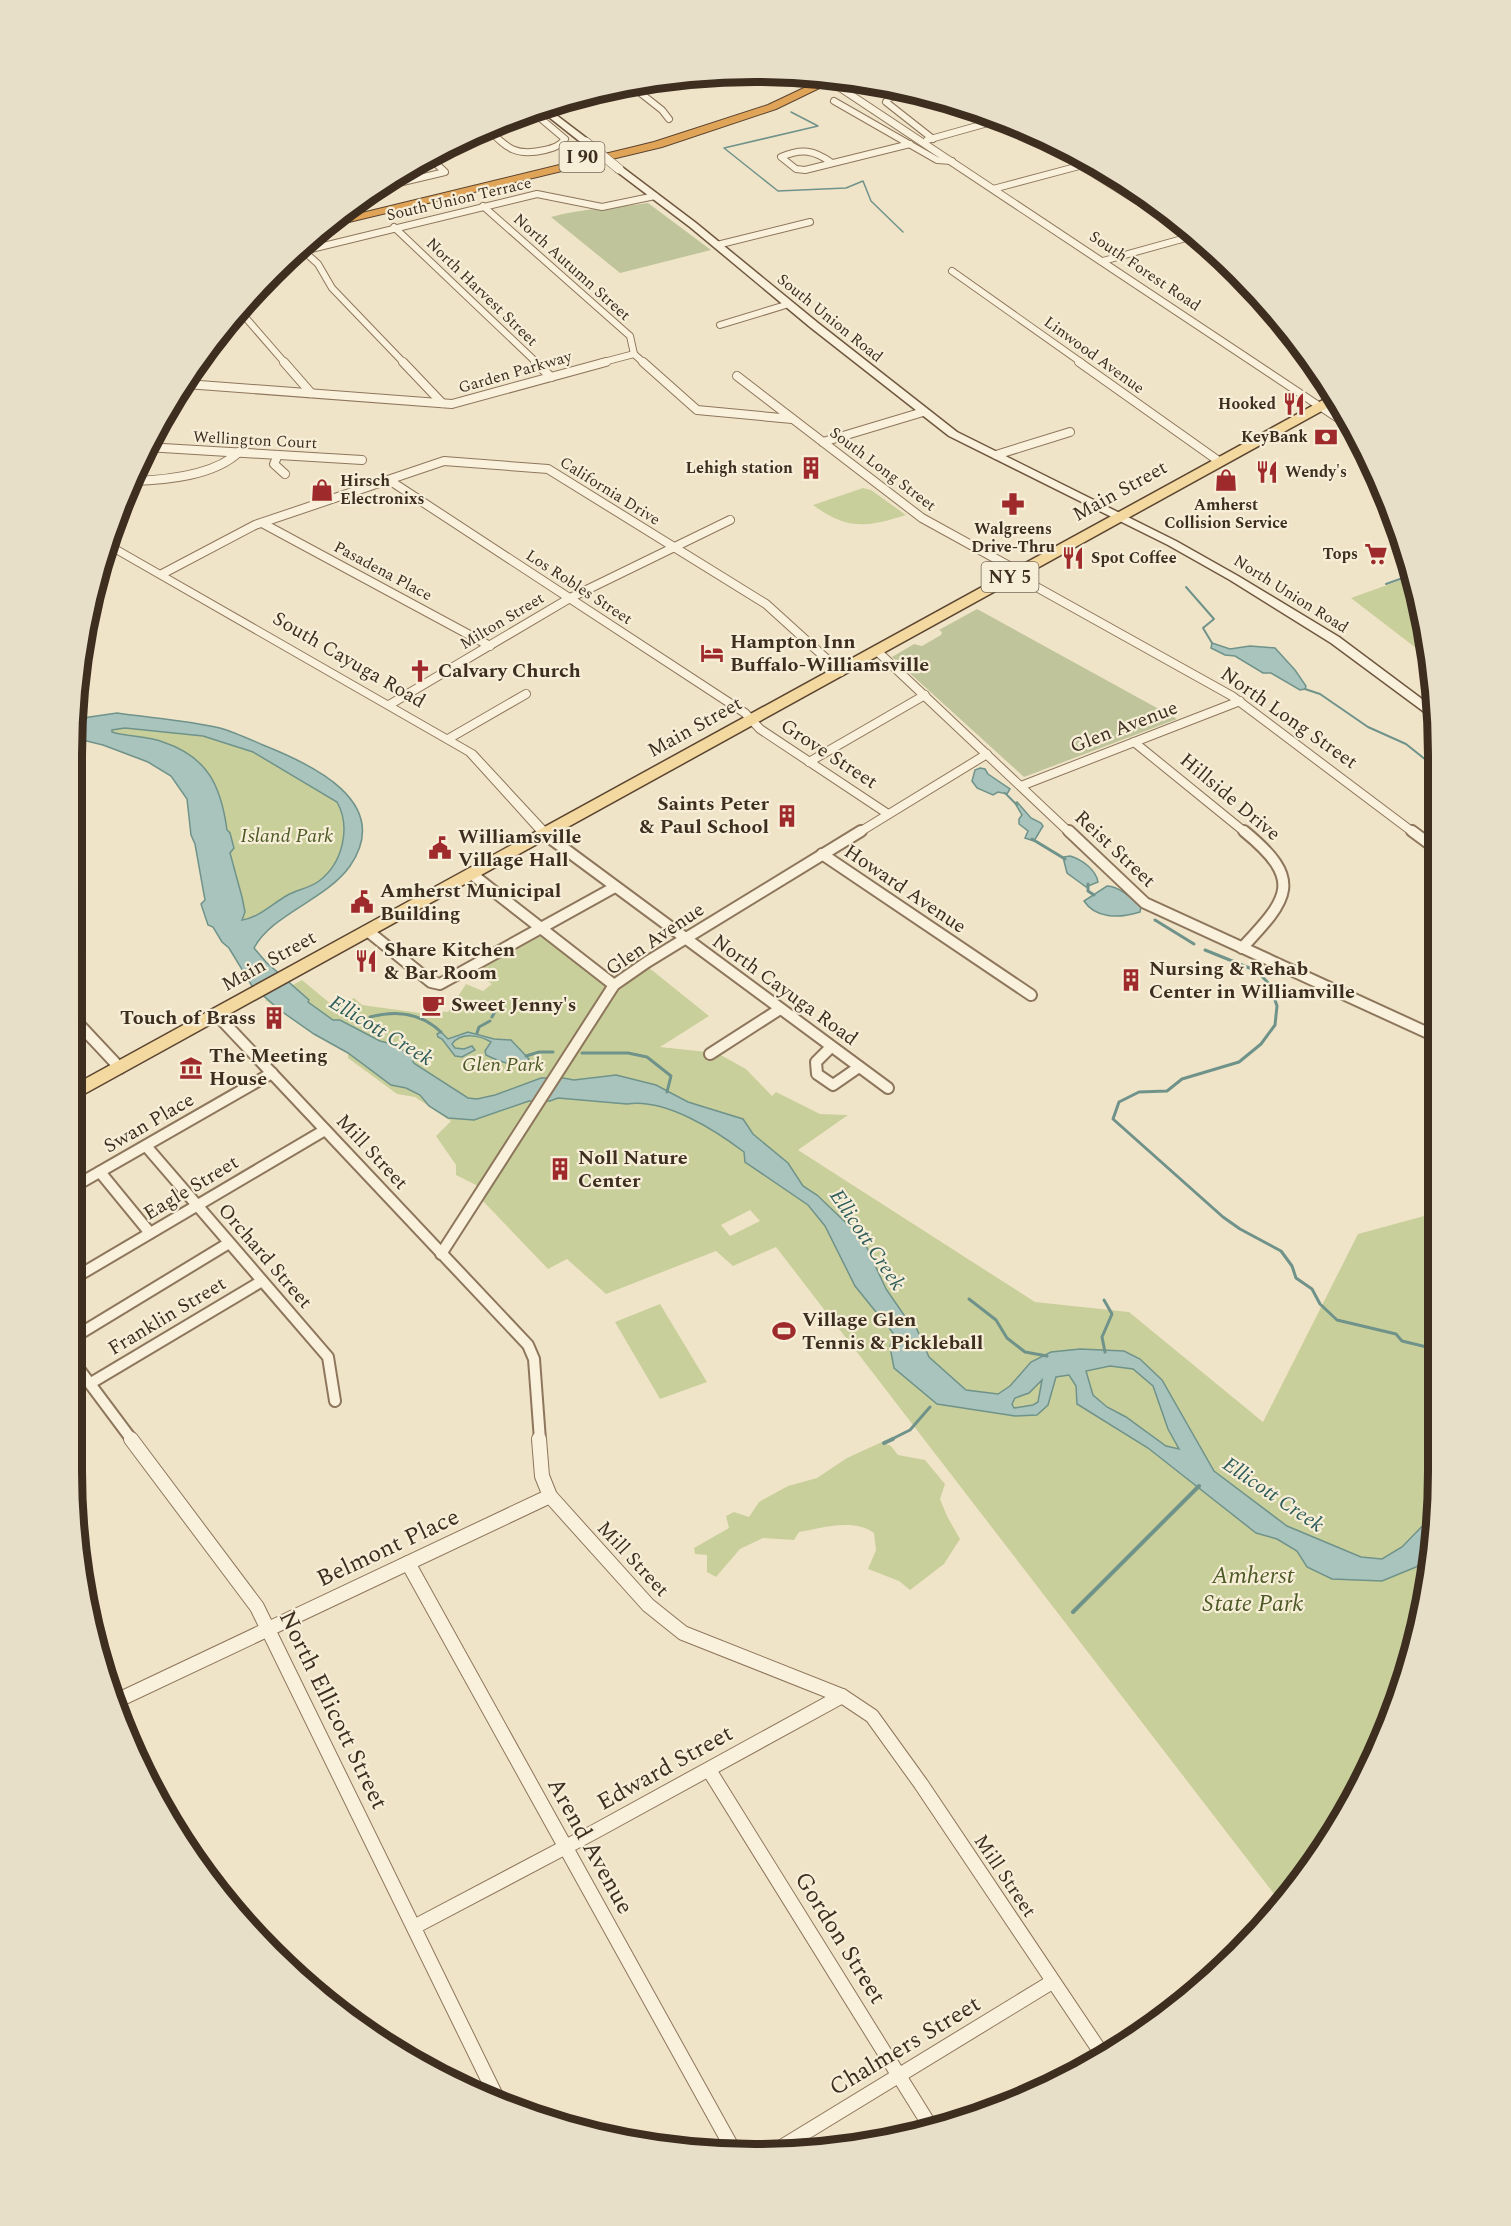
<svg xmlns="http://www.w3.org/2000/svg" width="1511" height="2226" viewBox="0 0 1511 2226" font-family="Spectral,serif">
<rect width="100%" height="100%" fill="#f0e4c8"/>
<g fill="#c9cf9b" fill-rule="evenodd">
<path d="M863,488L871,490L906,515C867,527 848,531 813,505Z"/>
<path d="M1412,576L1426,622L1429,658L1351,598Z"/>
<path d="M125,728L203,736L253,752L337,802C351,827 343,863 319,881C310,888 296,890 286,896C272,905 258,918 242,920V897L230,852L234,848L230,833L227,830L218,791L136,736L112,732V730Z"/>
<path d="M539,937H545L616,993L648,967L709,1016L660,1047L717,1053L746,1069L772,1096L776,1092L820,1114L848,1115L798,1150L1035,1302L1129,1312L1263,1422L1358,1234L1439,1212V1470L1426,1604L1368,1773L1324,1851L1281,1903L776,1247L733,1266L716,1251L606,1294L567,1259L548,1269L480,1198L484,1189L456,1175V1165L436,1136L451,1121L415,1097L397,1094L348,1058V1053L314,1034L265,1000L302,980L331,1004L340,1006L354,998L362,1005L428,1014L430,1010L448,1012L466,984L483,991L492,984L479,976L482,974L478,971ZM750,1210L760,1221L730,1236L721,1225Z"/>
<path d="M660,1304L707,1382L660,1399L615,1322Z"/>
<path d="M882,1442L891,1446L898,1455L925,1460L945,1484L940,1499L947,1516L960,1539L944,1564L910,1590L899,1581L868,1569L876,1550L874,1533C853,1518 823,1528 799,1532L794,1540L763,1538L740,1549L716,1577L707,1572V1555L695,1554L694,1548L729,1528L726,1516L734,1512L749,1517L759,1502L788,1486L817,1478L847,1458Z"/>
</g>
<g fill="#bfc49a">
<path d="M648,203L711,250L620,273L551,217C583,208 615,208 648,203Z"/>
<path d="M977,609L1177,719L1024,777L892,657L914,644L922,646L941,635L942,632L939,630Z"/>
</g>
<g fill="#a9c4bc" stroke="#6f938a" stroke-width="1.5" fill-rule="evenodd">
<path d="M1212,643L1230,649L1250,646L1275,648L1295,670L1306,686L1305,689L1300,690L1271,673H1263L1235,656L1225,655L1211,648Z"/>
<path d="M117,713C151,718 187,720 220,728C234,732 249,739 263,745C311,764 394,802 350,866C326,900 272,914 254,948L266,962L309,1000L308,1002L333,1020H340L380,1041L392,1044L414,1056L413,1062L415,1064L468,1098L477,1099L495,1095L541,1078H563L574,1080L616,1075L656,1085L688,1102L743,1119L753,1134L788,1163L803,1186L817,1195L863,1239L886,1289L904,1315L915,1325L929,1357L966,1390L998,1394L1010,1386L1031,1362L1051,1352L1080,1349L1124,1351L1140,1359L1162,1380L1214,1471L1287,1526L1361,1557L1382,1559L1402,1547L1435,1513L1431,1555L1416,1567L1382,1581L1332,1579L1307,1567L1297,1551L1277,1539L1256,1533L1148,1448L1077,1404L1076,1386L1069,1375L1056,1377L1048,1405L1037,1415L1015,1416L937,1404L894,1368L890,1347L893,1333L855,1286L825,1226L808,1205L745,1162L744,1152C715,1130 665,1098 627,1104L558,1098L550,1101H529L474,1120L448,1118L429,1106L420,1095L406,1088L391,1085L348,1053L314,1034L281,1011L252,986L229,948L222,942L213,927L208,925L201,904L205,900L195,844L191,835L187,799L171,776L148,762L103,745L74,738L76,719ZM125,728L203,736L253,752L337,802C351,827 343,863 319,881C310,888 296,890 286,896C272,904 258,918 242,920L245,912L242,897L230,853L234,848L230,833L227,830C221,786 208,757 163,742C146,736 129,737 112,732V730ZM1110,1366L1133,1369L1153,1386L1168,1429L1179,1449L1166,1446L1126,1417L1107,1407L1093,1395L1086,1371ZM1042,1380L1038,1402L1033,1405L1014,1408L1012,1404L1015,1398L1029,1393Z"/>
<path d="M980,768L985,769L988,774L1010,789L1007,794L998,792L993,795L977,788L972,781L975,770Z"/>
<path d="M1017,802L1031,818L1041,823L1043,826L1034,841L1025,838L1028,831L1019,824V819L1022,815L1015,803Z"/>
<path d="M1070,856C1083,860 1096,870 1098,882L1086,887L1067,873L1063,857Z"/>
<path d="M1107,886C1121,887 1131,898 1141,907L1140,912C1118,919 1095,918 1084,901Z"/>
<path d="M441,1032L448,1039L468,1032L494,1039L511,1040L529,1059L524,1065C511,1066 498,1061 486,1055L485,1051L491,1042C479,1035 461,1032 452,1044L455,1048L464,1049L472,1046L475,1050L462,1057L455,1056L442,1039L438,1037L437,1034Z"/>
</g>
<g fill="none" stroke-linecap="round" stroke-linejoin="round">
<path stroke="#6f938a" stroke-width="1.5" d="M791,112L818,126L724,148L778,191L846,188L863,181L871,201L903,232"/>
<g stroke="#6f938a" stroke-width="2">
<path d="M1386,584L1411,575"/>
<path d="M1186,587L1214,619L1203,628L1212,643"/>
<path d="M1305,689L1320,694L1368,727L1406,744L1436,768L1433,773L1439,780"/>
<path d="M1005,793L1017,805"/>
</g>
<g stroke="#6f938a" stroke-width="3">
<path d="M1032,839L1065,859"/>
<path d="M1088,884V891L1094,895"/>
<path d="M1155,920L1194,944"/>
<path d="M1205,950L1257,971L1270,985L1277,1006L1275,1025L1261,1044L1239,1062L1182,1079L1167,1091L1139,1092L1119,1102L1113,1119L1223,1217L1240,1229L1281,1251L1292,1266L1296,1278L1312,1289L1320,1304L1337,1320L1396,1334L1402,1341L1439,1350"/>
<path d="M370,1017C396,1010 421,1013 441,1032"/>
<path d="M492,1017L499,1004"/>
<path d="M477,1033L479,1027L490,1021"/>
<path d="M582,1053H628L647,1057L671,1076L667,1092"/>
<path d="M526,1056L539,1052H553"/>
<path d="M969,1299L996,1320L1007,1338L1025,1352L1047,1356"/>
<path d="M1104,1300L1112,1314L1102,1337L1105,1352"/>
<path d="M890,1440L910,1430L930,1407"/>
</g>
<g stroke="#6f938a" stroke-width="4">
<path d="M884,1443L893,1439"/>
<path d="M1073,1612L1199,1486"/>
<path d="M1289,1892L1306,1862L1331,1839"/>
</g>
<g stroke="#8d765c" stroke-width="8">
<g id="minor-far3">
<path d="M629,84L662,110L669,119"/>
<path d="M912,92L889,98L886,102L933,139"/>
<path d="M834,101L937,160L952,161"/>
<path d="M1011,122L1200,240"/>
<path d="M487,128C507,148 515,157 545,150C553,148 560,146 565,139L533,112"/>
<path d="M927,140L1002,119"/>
<path d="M832,163C814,150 802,148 781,157L796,169L805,170L910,144"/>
<path d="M373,189L445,172L430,158"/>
<path d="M993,189L1083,165"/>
<path d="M483,206L630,336L634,354"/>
<path d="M394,227L537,363"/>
<path d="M717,245L810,222"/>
<path d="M1103,261L1193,236"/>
<path d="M952,271L1082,363"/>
<path d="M239,310L285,363"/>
<path d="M720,325L789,304"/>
<path d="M404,363L332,288L318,264L307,254V250L537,194L602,207L655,196"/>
<path d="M600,363L634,354L644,363"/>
</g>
</g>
<g stroke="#8d765c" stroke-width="10">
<g id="minor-far2">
<path d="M284,362L311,393"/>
<path d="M403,362L442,403"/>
<path d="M535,362L551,377"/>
<path d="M643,362L697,410L792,419"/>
<path d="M1079,362L1220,462"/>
<path d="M737,376L922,518L1020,572"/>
<path d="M186,384L452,404L606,362"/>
<path d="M823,442L923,412"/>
<path d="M146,447L362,460"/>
<path d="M278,455L274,464L285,474"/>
<path d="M996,455L1070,432"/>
<path d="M389,480L745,713L760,729L888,814"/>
<path d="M133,481C166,480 214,476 239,452"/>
<path d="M262,523L490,646"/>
<path d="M162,574L255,525L444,461L548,469L766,604L841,672"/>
<path d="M1015,575L1232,696L1414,833"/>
<path d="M877,651L1070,833"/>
<path d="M389,705L570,598L730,520"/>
<path d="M448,739L526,694"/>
<path d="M1134,742L1246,833"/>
<path d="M809,762L925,695"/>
<path d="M1021,786L1240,701"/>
<path d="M858,833L987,754"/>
</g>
</g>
<g stroke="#8d765c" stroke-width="14">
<g id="minor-far1">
<path d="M1069,831L1145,903L1439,1038"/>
<path d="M1412,831L1439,851"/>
<path d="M546,835L888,1088"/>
<path d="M822,854L1031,995"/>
<path d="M473,875L614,985"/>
<path d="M369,932L431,982L440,984L615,887"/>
<path d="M1242,948C1289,898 1304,880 1244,831"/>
<path d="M217,1015L528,1345L534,1359L540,1440"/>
<path d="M74,1019L120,1068"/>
<path d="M831,1047L816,1062L817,1074L833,1085L859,1067"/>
<path d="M710,1054L780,1009"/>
<path d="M146,1146L328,1357L335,1401"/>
<path d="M100,1172L150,1233"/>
<path d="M75,1186L272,1073"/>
<path d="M441,1254L614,985L647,962L861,831"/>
<path d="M76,1277L325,1130"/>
<path d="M76,1336L229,1243"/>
<path d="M76,1365L132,1440"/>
<path d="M91,1383L262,1281"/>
</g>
</g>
<g stroke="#8d765c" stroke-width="16">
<g id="minor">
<path d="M131,1439L257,1607L500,2104"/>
<path d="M539,1439L542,1476L550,1496L648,1605L683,1633L842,1696L872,1716L921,1784L1104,2057"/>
<path d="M408,1563L734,2151"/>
<path d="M114,1702L550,1496"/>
<path d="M709,1770L932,2129"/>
<path d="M414,1927L594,1832L842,1696"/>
<path d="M780,2148L1052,1982"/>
</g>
</g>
<g stroke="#8d765c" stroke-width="2">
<g id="tertiary">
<path d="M836,85H842L1348,421L1353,431L1349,430L836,89Z"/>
<path d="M112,543L475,751L550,832L552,835L550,838H542L467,755L110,550Z"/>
</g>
</g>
<g stroke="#6f573f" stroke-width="3">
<g id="secondary">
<path d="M547,108L589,140V144H583L540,110Z"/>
<path d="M616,167H622L696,223L818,323L957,432L1176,541L1238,576L1339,637L1434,708L1435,718L1431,717L1331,643L1230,580L1168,545L949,436L810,327L690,227L616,171Z"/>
</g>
</g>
<g stroke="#5b4430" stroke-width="3">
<path id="primary" d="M1332,395H1334L1338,402L75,1099L74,1085Z"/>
</g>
<g stroke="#5b4430" stroke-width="2">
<path id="motorway" d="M823,79L836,80L776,109L662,147L328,227L337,219L654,142L768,105Z"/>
</g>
<use href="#minor-far3" stroke="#faf1dc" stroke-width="6"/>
<use href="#minor-far2" stroke="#faf1dc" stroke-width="8"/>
<use href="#minor-far1" stroke="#faf1dc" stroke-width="10"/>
<use href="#minor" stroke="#faf1dc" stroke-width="14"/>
<use href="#tertiary" fill="#faf1dc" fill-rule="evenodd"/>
<use href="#secondary" fill="#faf1dc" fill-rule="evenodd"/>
<use href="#primary" fill="#f3d9a0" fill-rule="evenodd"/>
<use href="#motorway" fill="#e0a458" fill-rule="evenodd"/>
<g stroke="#8d765c" stroke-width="10" stroke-linecap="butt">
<path id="tertiary-bridge" d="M828,79L839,87"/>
</g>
<g stroke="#6f573f" stroke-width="10" stroke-linecap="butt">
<path id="secondary-bridge" d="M586,142L619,169"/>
</g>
<use href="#tertiary-bridge" stroke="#faf1dc" stroke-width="8"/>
<use href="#secondary-bridge" stroke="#faf1dc" stroke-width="9"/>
</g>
<defs>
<g id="restaurant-bare" transform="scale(1.8)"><path d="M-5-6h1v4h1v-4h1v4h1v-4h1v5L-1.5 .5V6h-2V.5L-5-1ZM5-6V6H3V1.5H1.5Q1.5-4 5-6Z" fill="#9e2a2b" stroke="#f7eed8" stroke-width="2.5" paint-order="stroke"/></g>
<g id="bank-bare" transform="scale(1.8)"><path d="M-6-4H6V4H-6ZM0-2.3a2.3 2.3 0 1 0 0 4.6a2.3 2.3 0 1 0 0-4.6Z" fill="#9e2a2b" stroke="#f7eed8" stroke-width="2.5" paint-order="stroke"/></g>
<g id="building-bare" transform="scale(1.8)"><path d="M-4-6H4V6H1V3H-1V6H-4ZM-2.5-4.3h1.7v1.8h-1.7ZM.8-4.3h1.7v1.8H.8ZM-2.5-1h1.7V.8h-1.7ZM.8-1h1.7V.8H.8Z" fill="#9e2a2b" stroke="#f7eed8" stroke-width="2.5" paint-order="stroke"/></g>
<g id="shop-bare" transform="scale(1.8)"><path d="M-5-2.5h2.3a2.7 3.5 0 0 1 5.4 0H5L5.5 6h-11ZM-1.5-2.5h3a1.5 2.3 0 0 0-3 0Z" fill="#9e2a2b" stroke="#f7eed8" stroke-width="2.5" paint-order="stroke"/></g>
<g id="pharmacy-bare" transform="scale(1.8)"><path d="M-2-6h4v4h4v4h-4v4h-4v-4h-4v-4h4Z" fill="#9e2a2b" stroke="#f7eed8" stroke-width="2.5" paint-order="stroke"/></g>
<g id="supermarket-bare" transform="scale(1.8)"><path d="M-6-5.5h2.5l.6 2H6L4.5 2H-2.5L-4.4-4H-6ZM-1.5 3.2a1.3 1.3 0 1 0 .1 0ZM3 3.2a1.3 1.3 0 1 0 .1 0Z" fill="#9e2a2b" stroke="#f7eed8" stroke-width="2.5" paint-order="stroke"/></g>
<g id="hotel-bare" transform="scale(1.8)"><path d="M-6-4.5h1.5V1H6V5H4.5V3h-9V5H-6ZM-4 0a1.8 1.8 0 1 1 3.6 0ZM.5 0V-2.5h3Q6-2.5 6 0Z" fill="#9e2a2b" stroke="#f7eed8" stroke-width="2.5" paint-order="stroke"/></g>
<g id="church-bare" transform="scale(1.8)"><path d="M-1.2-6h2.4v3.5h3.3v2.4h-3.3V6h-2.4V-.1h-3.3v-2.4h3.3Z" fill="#9e2a2b" stroke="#f7eed8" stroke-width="2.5" paint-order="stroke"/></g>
<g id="civic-bare" transform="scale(1.8)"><path d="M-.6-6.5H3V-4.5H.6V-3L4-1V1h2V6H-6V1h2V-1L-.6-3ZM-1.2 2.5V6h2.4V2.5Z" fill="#9e2a2b" stroke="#f7eed8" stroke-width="2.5" paint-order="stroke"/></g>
<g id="cafe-bare" transform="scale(1.8)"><path d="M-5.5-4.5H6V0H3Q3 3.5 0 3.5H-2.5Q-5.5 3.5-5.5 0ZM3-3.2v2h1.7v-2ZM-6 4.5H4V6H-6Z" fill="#9e2a2b" stroke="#f7eed8" stroke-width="2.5" paint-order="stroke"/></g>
<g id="museum-bare" transform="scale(1.8)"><path d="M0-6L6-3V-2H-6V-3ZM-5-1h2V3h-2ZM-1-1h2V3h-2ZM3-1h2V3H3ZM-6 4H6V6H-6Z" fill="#9e2a2b" stroke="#f7eed8" stroke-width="2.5" paint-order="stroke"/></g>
<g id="stadium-bare" transform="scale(1.8)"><path d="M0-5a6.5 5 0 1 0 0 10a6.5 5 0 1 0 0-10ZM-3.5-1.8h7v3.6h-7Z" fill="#9e2a2b" stroke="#f7eed8" stroke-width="2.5" paint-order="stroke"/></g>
</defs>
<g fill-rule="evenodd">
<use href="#restaurant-bare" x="1294" y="404"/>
<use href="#bank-bare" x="1326" y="437"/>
<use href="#building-bare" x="811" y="468"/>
<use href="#restaurant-bare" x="1267" y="472"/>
<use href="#shop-bare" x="1226" y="480"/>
<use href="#shop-bare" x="322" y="490"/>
<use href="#pharmacy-bare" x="1013" y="504"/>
<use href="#supermarket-bare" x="1376" y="554"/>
<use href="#restaurant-bare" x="1073" y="558"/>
<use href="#hotel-bare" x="712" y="653"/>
<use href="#church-bare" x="420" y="671"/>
<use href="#building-bare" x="787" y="816"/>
<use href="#civic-bare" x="440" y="848"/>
<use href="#civic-bare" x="362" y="902"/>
<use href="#restaurant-bare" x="366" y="961"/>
<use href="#building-bare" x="1131" y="980"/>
<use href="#cafe-bare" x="433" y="1005"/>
<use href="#building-bare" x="274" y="1018"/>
<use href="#museum-bare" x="191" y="1068"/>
<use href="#building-bare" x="560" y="1169"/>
<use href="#stadium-bare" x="784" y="1331"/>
</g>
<g text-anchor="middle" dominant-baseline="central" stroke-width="4.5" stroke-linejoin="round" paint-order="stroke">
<g font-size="16" fill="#3d2e20" stroke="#f7eed8">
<text transform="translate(459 199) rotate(-13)">South Union Terrace</text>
<text transform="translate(572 267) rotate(42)">North Autumn Street</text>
<text transform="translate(1145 271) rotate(34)">South Forest Road</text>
<text transform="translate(482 292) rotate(44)">North Harvest Street</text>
<text transform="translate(830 318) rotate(39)">South Union Road</text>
<text transform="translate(1094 355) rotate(36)">Linwood Avenue</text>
<text transform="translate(515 372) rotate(-16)">Garden Parkway</text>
<text transform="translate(255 440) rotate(3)">Wellington Court</text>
<text transform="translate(883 469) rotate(37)">South Long Street</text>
<text transform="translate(610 491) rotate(32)">California Drive</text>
<text transform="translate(383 571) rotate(28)">Pasadena Place</text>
<text transform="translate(579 587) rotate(33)">Los Robles Street</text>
<text transform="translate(1291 594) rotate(32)">North Union Road</text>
<text transform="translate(502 621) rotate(-31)">Milton Street</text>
</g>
<g font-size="16" font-weight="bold" fill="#3d2e20" stroke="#f7eed8" text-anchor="end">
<text x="1276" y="404">Hooked</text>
<text x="1308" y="437">KeyBank</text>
<text x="793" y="468">Lehigh station</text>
<text x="1285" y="472" text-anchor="start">Wendy's</text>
<text x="340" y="481" text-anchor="start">Hirsch<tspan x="340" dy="18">Electronixs</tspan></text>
<text x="1226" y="505" text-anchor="middle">Amherst<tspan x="1226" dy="18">Collision Service</tspan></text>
<text x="1013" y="529" text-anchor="middle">Walgreens<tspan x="1013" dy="18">Drive-Thru</tspan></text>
<text x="1358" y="554">Tops</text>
<text x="1091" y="558" text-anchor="start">Spot Coffee</text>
</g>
<g fill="#f7eed8" stroke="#756857" stroke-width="1.5">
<rect x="559.5" y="142" width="45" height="30" rx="4.5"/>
<rect x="981.5" y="562" width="57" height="30" rx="4.5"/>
</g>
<g font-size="18" font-weight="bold" fill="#3d2e20">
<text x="582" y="157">I 90</text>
<text x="1010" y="577">NY 5</text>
</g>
<g font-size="20" fill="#3d2e20" stroke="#f7eed8">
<text transform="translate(1120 491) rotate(-29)">Main Street</text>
<text transform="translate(349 660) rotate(30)">South Cayuga Road</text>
<text transform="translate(1289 718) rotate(35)">North Long Street</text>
<text transform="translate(695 727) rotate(-29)">Main Street</text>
<text transform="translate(1124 727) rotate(-21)">Glen Avenue</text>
<text transform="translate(829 754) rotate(33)">Grove Street</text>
<text transform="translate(1230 797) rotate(40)">Hillside Drive</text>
<text transform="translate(1115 849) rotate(43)">Reist Street</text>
<text transform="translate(905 889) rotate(34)">Howard Avenue</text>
<text transform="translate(655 939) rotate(-34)">Glen Avenue</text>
<text transform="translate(269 961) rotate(-29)">Main Street</text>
<text transform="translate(785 990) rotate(36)">North Cayuga Road</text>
<text transform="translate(149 1123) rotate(-30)">Swan Place</text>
<text transform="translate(372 1152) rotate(47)">Mill Street</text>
<text transform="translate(191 1188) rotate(-31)">Eagle Street</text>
<text transform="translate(265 1256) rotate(49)">Orchard Street</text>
<text transform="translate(167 1316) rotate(-31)">Franklin Street</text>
<text transform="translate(633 1559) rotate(47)">Mill Street</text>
<text transform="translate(1005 1876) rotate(56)">Mill Street</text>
</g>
<g font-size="20" font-weight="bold" fill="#3d2e20" stroke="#f7eed8" text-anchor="start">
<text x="730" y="642">Hampton Inn<tspan x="730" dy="23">Buffalo-Williamsville</tspan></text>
<text x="438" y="671">Calvary Church</text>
<text x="769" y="804" text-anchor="end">Saints Peter<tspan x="769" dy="23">&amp; Paul School</tspan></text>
<text x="458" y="837">Williamsville<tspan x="458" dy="23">Village Hall</tspan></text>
<text x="380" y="891">Amherst Municipal<tspan x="380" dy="23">Building</tspan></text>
<text x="384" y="950">Share Kitchen<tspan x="384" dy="23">&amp; Bar Room</tspan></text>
<text x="1149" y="969">Nursing &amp; Rehab<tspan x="1149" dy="23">Center in Williamville</tspan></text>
<text x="451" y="1005">Sweet Jenny's</text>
<text x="256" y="1018" text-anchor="end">Touch of Brass</text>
<text x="209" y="1056">The Meeting<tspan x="209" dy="23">House</tspan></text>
<text x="578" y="1158">Noll Nature<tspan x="578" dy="23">Center</tspan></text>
<text x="802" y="1320">Village Glen<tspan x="802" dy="23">Tennis &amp; Pickleball</tspan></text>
</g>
<g font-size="20" font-style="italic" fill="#4d5a26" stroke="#f7eed8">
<text x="287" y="836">Island Park</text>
<text x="503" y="1065">Glen Park</text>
</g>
<g font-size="21" font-style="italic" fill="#2f5d5a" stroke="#f7eed8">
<text transform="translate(381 1031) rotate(31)">Ellicott Creek</text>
<text transform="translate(867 1240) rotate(56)">Ellicott Creek</text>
<text transform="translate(1273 1495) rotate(34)">Ellicott Creek</text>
</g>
<g font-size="24" fill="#3d2e20" stroke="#f7eed8">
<text transform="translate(388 1548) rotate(-25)">Belmont Place</text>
<text transform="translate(333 1710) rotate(64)">North Ellicott Street</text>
<text transform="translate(665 1768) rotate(-29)">Edward Street</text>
<text transform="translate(590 1846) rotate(61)">Arend Avenue</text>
<text transform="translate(840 1938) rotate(58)">Gordon Street</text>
<text transform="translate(905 2046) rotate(-31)">Chalmers Street</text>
</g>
<g font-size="24" font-style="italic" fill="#4d5a26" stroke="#f7eed8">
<text x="1253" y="1576">Amherst<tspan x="1253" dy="28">State Park</tspan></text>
</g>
</g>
<path d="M0 0H1511V2226H0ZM755 82H755A673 673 0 0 1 1428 755V1471A673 673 0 0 1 755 2144H755A673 673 0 0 1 82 1471V755A673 673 0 0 1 755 82Z" fill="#e8dfc9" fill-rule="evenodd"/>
<path fill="none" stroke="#3d2e20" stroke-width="8" d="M755 82H755A673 673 0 0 1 1428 755V1471A673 673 0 0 1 755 2144H755A673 673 0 0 1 82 1471V755A673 673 0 0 1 755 82Z"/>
</svg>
